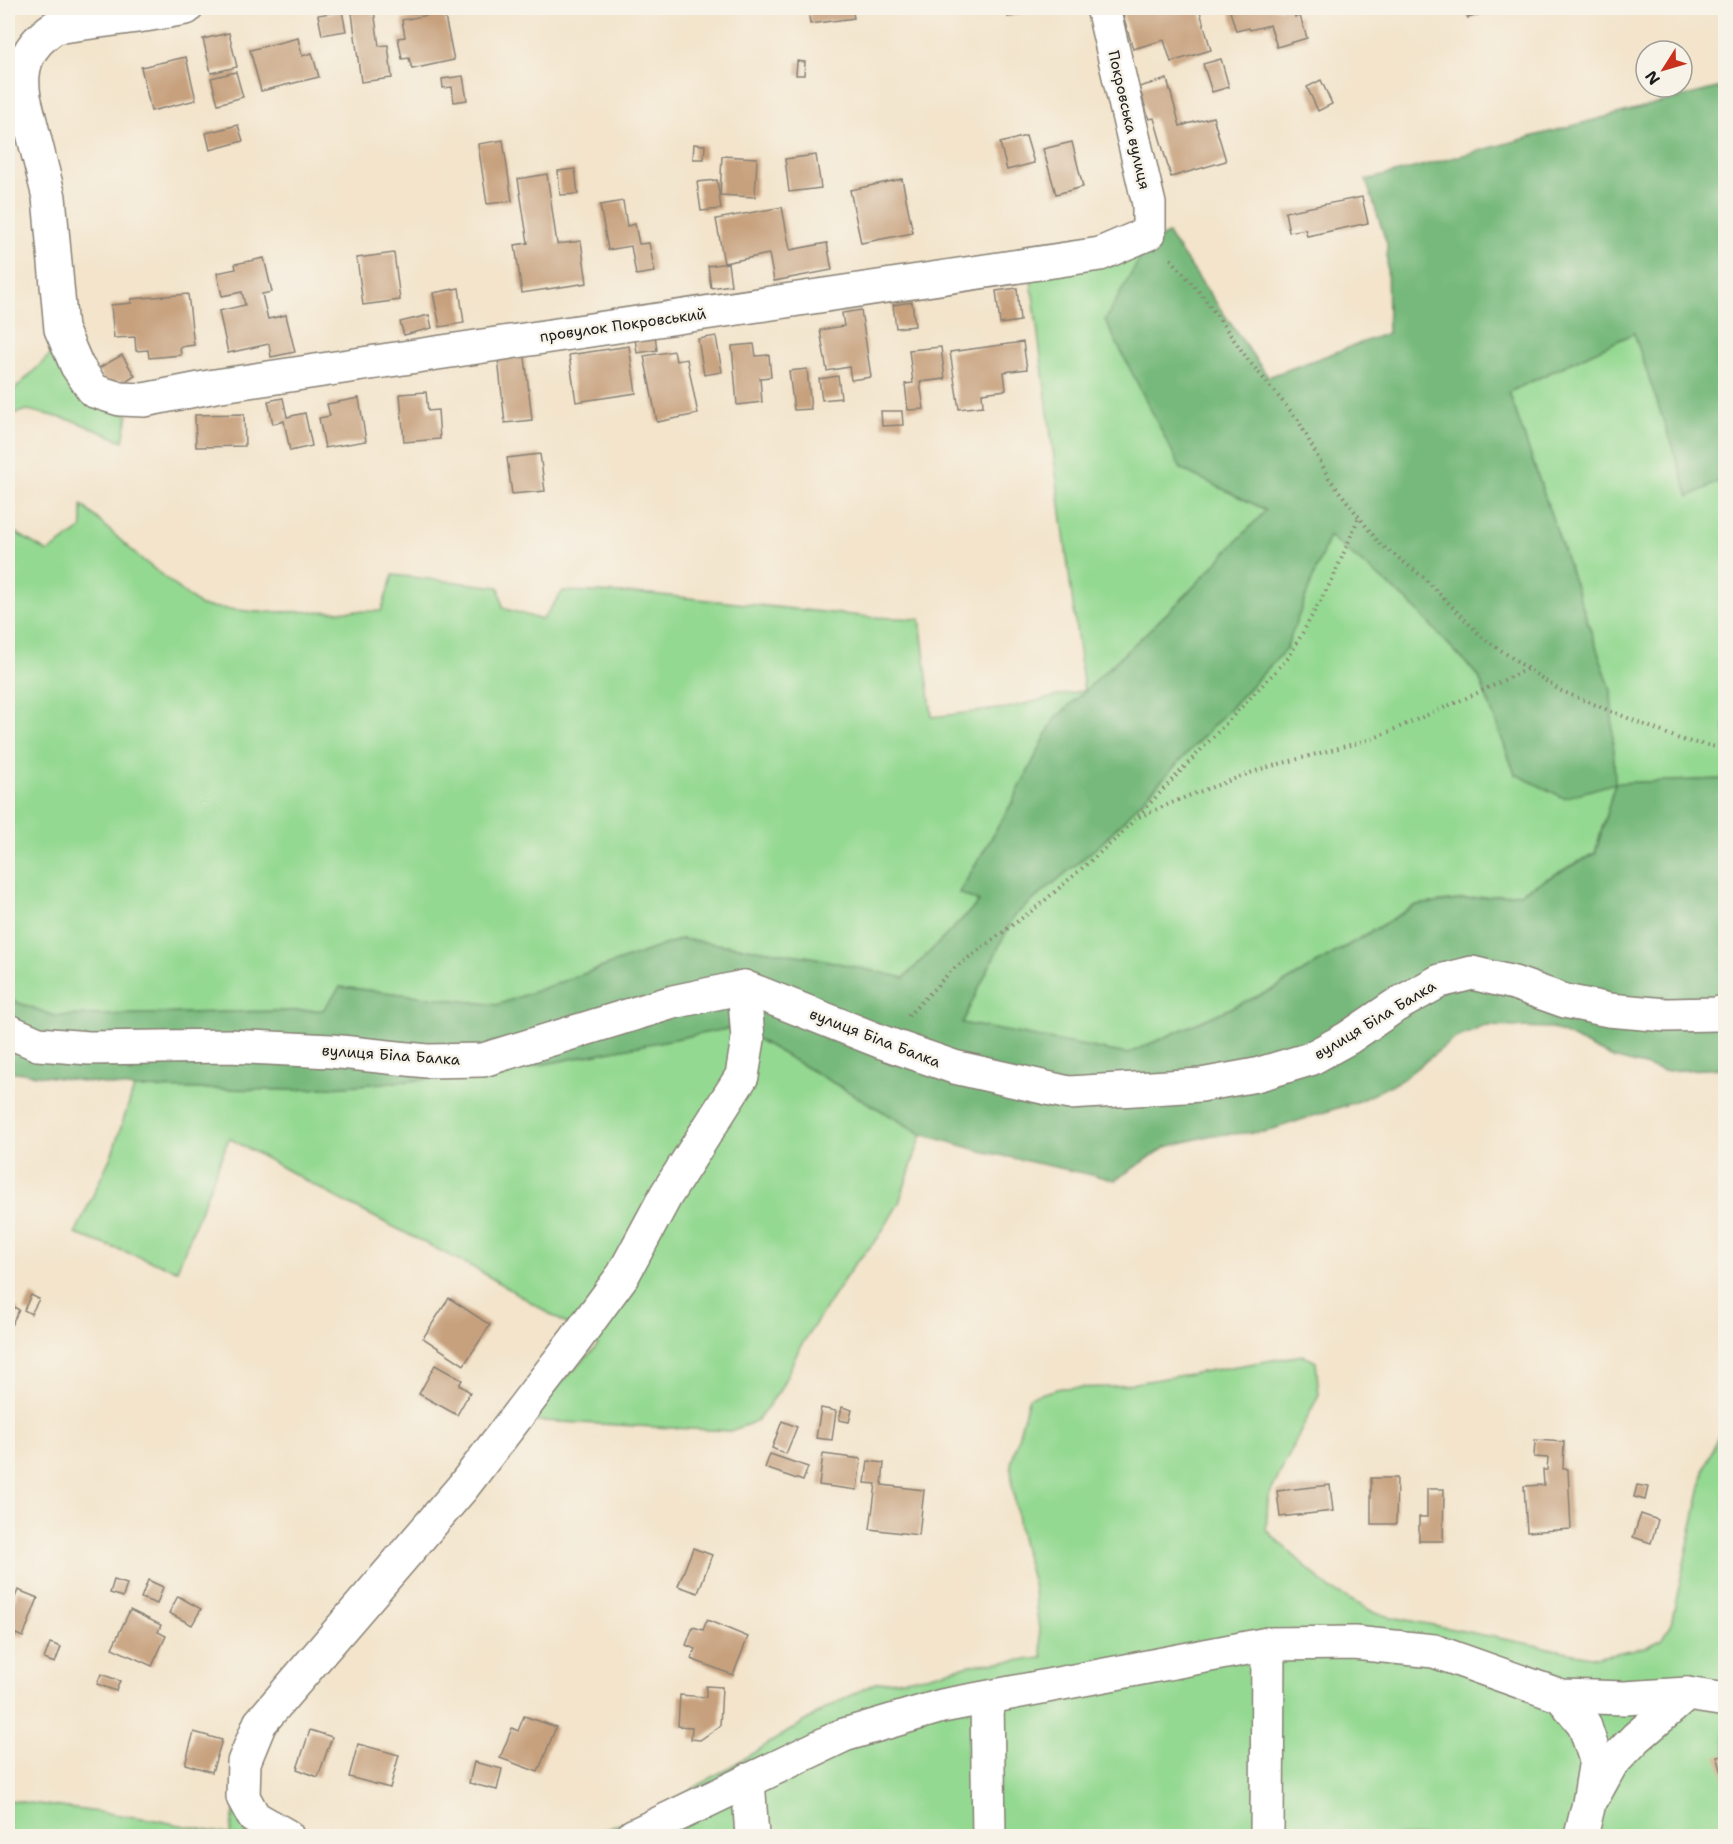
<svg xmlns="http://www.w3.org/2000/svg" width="1733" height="1844" viewBox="0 0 1733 1844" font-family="'Shantell Sans',sans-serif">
<rect width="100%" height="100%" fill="#f7f3e8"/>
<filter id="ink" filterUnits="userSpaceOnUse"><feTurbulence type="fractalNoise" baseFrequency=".0167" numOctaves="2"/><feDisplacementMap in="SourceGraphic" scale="12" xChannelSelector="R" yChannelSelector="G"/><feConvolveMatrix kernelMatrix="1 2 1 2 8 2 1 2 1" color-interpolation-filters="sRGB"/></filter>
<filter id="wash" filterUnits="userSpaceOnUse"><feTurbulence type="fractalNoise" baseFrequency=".008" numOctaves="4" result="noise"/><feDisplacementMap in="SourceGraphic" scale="24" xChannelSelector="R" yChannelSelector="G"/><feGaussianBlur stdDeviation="1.35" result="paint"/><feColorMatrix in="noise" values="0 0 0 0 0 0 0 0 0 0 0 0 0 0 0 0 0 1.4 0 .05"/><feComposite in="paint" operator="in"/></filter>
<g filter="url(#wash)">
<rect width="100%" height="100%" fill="#f3e4cb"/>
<g fill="#94d992" stroke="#587a57" stroke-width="1.5">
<path d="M1148,244L1181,468L1267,510L1183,598L1054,720L1012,803L959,893L979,902L904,978L811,957L681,939L497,1005L341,987L323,1010L55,1016L8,999V528L48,552L82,528V505L139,557L201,606L256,612L381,611L393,575L499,587L503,608L542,620L563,591L651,594L870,617L920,619L932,717L1007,708L1084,690L1030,272Z"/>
<path d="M1634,333L1689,496L1725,478V779L1615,783L1595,853L1520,893L1416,905L1274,989L1127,1054L961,1023L1014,916L1103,842L1286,649L1328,535L1408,601L1479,677L1515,774L1611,690L1509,392Z"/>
<path d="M56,349L69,385L128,415L123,441L74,421L28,410L8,415V396Z"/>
<path d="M736,1027L922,1134L899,1203L878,1238L853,1266L800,1347L780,1390L757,1421L730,1431L525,1420L598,1345L573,1328L478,1270L337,1198L229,1138L177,1270L75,1234L112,1154L134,1088L295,1090L493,1074Z"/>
<path d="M1303,1355L1316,1362L1319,1394L1268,1498L1266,1530L1330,1589L1377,1614L1595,1657L1646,1647L1661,1640L1671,1624L1705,1467L1725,1420V1836H585L655,1811L740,1761L827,1708L875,1683L926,1676L969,1665L1043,1658L1033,1584L1021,1538L1012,1484L1011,1464L1029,1397L1061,1388L1112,1387Z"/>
<path d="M8,1800L150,1819L230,1835L234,1811L272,1820L306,1831L356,1836H8Z"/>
</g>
<path fill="#77b97c" stroke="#4a6a4c" stroke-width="1.5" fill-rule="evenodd" d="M1725,86V478L1689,497L1634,333L1509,392L1611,690L1615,783L1725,779V1068L1664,1071L1613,1058L1552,1028L1485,1026L1454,1039L1401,1080L1359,1101L1264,1132L1212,1135L1166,1147L1115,1180L981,1151L922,1134L736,1027L493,1074L295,1090L134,1088L8,1071V999L55,1016L323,1010L340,987L497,1005L681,939L811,957L904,978L979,902L959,893L1012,803L1054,720L1183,598L1266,510L1181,469L1105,320L1148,244L1168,234L1268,377L1388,333L1387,244L1366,180C1486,150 1605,116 1725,86ZM1329,536L1408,601L1479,677L1515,774L1564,798L1615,783L1595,854L1520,893L1416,905L1274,989L1127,1054L962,1023L1014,916L1103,842L1286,649Z"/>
<g id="blocks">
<g fill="#c7a17e">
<path d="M808,8H852L854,18L810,24Z"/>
<path d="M1002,8H1044L1008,17L1006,9L1002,10Z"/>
<path d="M1121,8H1199L1211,50L1171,62L1164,40L1133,49Z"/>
<path d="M1229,8H1293L1295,17L1300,16L1307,38L1277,47L1270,25L1250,30L1249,28L1236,31Z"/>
<path d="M1465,8H1476L1478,15L1468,18Z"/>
<path d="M374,10L379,46L388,45L392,78L361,82L352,13Z"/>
<path d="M342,11L346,31L322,35L318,15Z"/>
<path d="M444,12L454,60L412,69L409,58L402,59L398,38L405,37L402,20Z"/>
<path d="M229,33L237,67L211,73L203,39Z"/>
<path d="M298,38L302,56L312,53L319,77L261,91L250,50Z"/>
<path d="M186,57L196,100L151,111L141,67Z"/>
<path d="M1221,59L1229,87L1212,92L1203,64Z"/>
<path d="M797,61L805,62L804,75H796Z"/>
<path d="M236,72L243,97L218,104L211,78Z"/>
<path d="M463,76L467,100L454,102L452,87L443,88L442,79Z"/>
<path d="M1167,79L1180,126L1213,117L1226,161L1171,177L1154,118L1149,119L1139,87Z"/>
<path d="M1321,80L1332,104L1318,111L1307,87Z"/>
<path d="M238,125L243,141L210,150L206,133Z"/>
<path d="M1026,136L1034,163L1007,170L1000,143Z"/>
<path d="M503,140L512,201L487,204L478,144Z"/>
<path d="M1072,142L1083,187L1056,194L1043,149Z"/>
<path d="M694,144L705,145L704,159H693Z"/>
<path d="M816,155L821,188L789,192L785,159Z"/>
<path d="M722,156L757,158L755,197L720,195Z"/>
<path d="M575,169L578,194L560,195L558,171Z"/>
<path d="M547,174L557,244L581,241L587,283L522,293L515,245L528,243L518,179Z"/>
<path d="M902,179L913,233L861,243L850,190Z"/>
<path d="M717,180L721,209L701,211L697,182Z"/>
<path d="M1362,197L1368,223L1307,236L1305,229L1289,232L1285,212Z"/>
<path d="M623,201L627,226L635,224L639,244L649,243L655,272L636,275L631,246L608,250L600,205Z"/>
<path d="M782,207L790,250L827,243L832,270L774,281L769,254L724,263L716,219Z"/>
<path d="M394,253L400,300L363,305L357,258Z"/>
<path d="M264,258L272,292L262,294L268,319L286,315L295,352L271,357L269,344L228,353L219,311L245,305L242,292L222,296L217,273L236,269L235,264Z"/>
<path d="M728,263L731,285L711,288L708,266Z"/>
<path d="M459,288L464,323L440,327L433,293Z"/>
<path d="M1017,288L1020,321L1000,324L996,291Z"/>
<path d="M188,294L194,345L180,347L181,355L149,358L148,350L136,351L135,337L114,338L111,305L132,303L131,299Z"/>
<path d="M912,302L915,326L896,328L893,305Z"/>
<path d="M861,310L871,377L851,380L849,367L827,371L820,330L844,326L842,313Z"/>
<path d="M429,315L432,328L404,335L400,322Z"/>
<path d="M655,335L657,350L637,353L635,338Z"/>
<path d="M716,336L722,372L704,375L698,339Z"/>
<path d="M1023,342L1027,369L1004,372L1006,390L982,393L983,406L959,409L950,352Z"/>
<path d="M754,344L756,356L769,355L771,377L760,378L762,402L737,405L732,346Z"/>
<path d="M629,346L636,393L576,402L569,355Z"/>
<path d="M941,347L945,379L920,382L924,409L908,410L905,384L913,383L909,350Z"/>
<path d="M674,351L676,361L687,359L698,414L657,422L644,356Z"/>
<path d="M122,355L135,376L122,384L119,380L114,384L103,380L97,369Z"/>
<path d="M525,357L532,420L505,423L498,359Z"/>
<path d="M807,369L811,409L794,410L789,371Z"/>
<path d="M838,376L841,398L822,400L819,379Z"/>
<path d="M426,392L428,411L438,410L440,439L404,442L400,394Z"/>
<path d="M283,398L287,417L305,413L312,446L290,451L284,421L273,424L268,401Z"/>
<path d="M359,398L366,441L325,448L319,418L330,416L327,404Z"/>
<path d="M881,411H902L903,425L882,426Z"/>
<path d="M244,414L245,446L196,447L195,415Z"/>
<path d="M540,454L545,491L512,494L507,458Z"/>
<path d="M31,1295L39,1299L31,1314L24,1310Z"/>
<path d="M449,1298L490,1325L464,1365L423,1338Z"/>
<path d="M8,1303L19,1310L8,1331Z"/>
<path d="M435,1365L462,1380L459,1385L470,1392L457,1415L419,1394Z"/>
<path d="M842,1407L852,1410L849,1422L839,1420Z"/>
<path d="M821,1408L836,1411L832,1440L816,1438Z"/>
<path d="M782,1421L797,1427L786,1454L772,1448Z"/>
<path d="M1535,1440L1564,1442L1563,1469H1568L1571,1529L1527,1532L1524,1486L1544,1485L1543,1470H1547L1548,1458L1534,1457Z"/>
<path d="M770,1454L808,1467L803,1481L765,1468Z"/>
<path d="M823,1454L861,1459L857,1490L819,1485Z"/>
<path d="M868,1461L884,1463L882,1485L924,1490L919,1535L870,1529L876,1484L865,1483Z"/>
<path d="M1371,1478H1397L1396,1524H1371Z"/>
<path d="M1330,1485L1333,1511L1280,1517L1277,1491Z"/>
<path d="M1637,1485L1648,1487L1645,1500L1634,1497Z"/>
<path d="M1427,1489H1444L1443,1541H1419V1517H1427Z"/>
<path d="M1641,1514L1658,1520L1651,1543L1633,1537Z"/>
<path d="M693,1548L712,1555L698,1593L678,1586Z"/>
<path d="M114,1580L127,1584L123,1597L110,1593Z"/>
<path d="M148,1580L163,1587L157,1604L141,1598Z"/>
<path d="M18,1590L38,1598L23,1637L16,1634L10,1650L8,1649V1615Z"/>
<path d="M178,1596L201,1609L192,1625L169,1613Z"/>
<path d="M130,1610L161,1625L158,1632L166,1636L152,1666L112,1648Z"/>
<path d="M707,1620L748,1637L733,1675L691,1659L695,1649L686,1645L693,1627L703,1630Z"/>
<path d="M50,1643L61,1647L55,1663L44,1659Z"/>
<path d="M101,1674L120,1681L116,1691L97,1684Z"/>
<path d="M706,1686L722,1687L720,1726L700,1740L691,1739L692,1727L678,1726L680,1695L706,1697Z"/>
<path d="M524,1716L556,1727L538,1772L500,1758L512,1728L518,1731Z"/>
<path d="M310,1730L332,1737L318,1777L297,1769Z"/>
<path d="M194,1732L222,1740L212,1772L185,1764Z"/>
<path d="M358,1744L399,1755L390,1788L349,1777Z"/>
<path d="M1726,1754V1783H1725L1717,1756Z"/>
<path d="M474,1762L502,1769L497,1790L469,1783Z"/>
</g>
</g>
</g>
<g filter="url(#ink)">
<use href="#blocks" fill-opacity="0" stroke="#888074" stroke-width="1.5"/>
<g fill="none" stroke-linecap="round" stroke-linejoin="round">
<g stroke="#888074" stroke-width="36">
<g id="minor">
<path d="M186,8L145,15L55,27C28,45 19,65 24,97L49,197L61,329L77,366L94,391L120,399L144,400L215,386L1100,254L1149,233V204L1103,8"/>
<path d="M8,1031L38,1044L89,1048L229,1046L331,1051L427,1061L483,1060L673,1002L744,987L882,1042L954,1067L1069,1093L1201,1085L1256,1075L1310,1059L1348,1038L1395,1006L1440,981L1472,973L1514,983L1565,1001L1609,1010L1666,1015L1717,1014L1726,1011"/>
<path d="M1561,1696L1584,1724L1596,1760L1589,1803L1581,1836"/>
<path d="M987,1698L989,1836"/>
<path d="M748,1780L752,1836"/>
<path d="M1595,1793L1611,1764L1636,1738L1687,1694"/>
<path d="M287,1836L254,1817L243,1797L244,1762L260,1723L462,1488L576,1339L623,1275L666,1195L742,1076L748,1039L744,987"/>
<path d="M633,1836L844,1735L942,1706L1268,1644L1354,1643L1434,1651L1561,1696L1625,1698L1687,1694L1726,1700"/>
<path d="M1267,1836L1268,1644"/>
</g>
</g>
<g stroke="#888074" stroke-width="4" stroke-dasharray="1.5 4.5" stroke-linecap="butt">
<path d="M1171,259L1202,295L1249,361L1298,420L1329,478L1379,543L1423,577L1483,638L1559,690L1682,740L1726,749"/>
<path d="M1139,817L1188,796L1261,769L1372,739L1473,695L1527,669"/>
<path d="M908,1016L952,970L1042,903L1118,837L1289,657L1333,578L1359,517"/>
</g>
<use href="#minor" stroke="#fff" stroke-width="33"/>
</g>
</g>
<g text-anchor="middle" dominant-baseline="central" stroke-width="5" stroke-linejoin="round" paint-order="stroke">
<g font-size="15" fill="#1c1c1c" stroke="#f7f3e8">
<text transform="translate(1129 120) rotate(77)">Покровська вулиця</text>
<text transform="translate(623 325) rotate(-8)">провулок Покровський</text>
<text transform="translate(1375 1020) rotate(-31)">вулиця Біла Балка</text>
<text transform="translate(875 1038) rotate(21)">вулиця Біла Балка</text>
<text transform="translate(391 1055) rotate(4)">вулиця Біла Балка</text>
</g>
</g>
<rect width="1733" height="1844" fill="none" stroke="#f7f3e8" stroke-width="30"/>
<g transform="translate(1664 69) rotate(233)"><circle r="28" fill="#f7f3e8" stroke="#9f9d96" stroke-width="1.5"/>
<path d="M0-4.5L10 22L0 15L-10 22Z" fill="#c8321e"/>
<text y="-9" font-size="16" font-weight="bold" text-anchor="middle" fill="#1c1c1c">N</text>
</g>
</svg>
